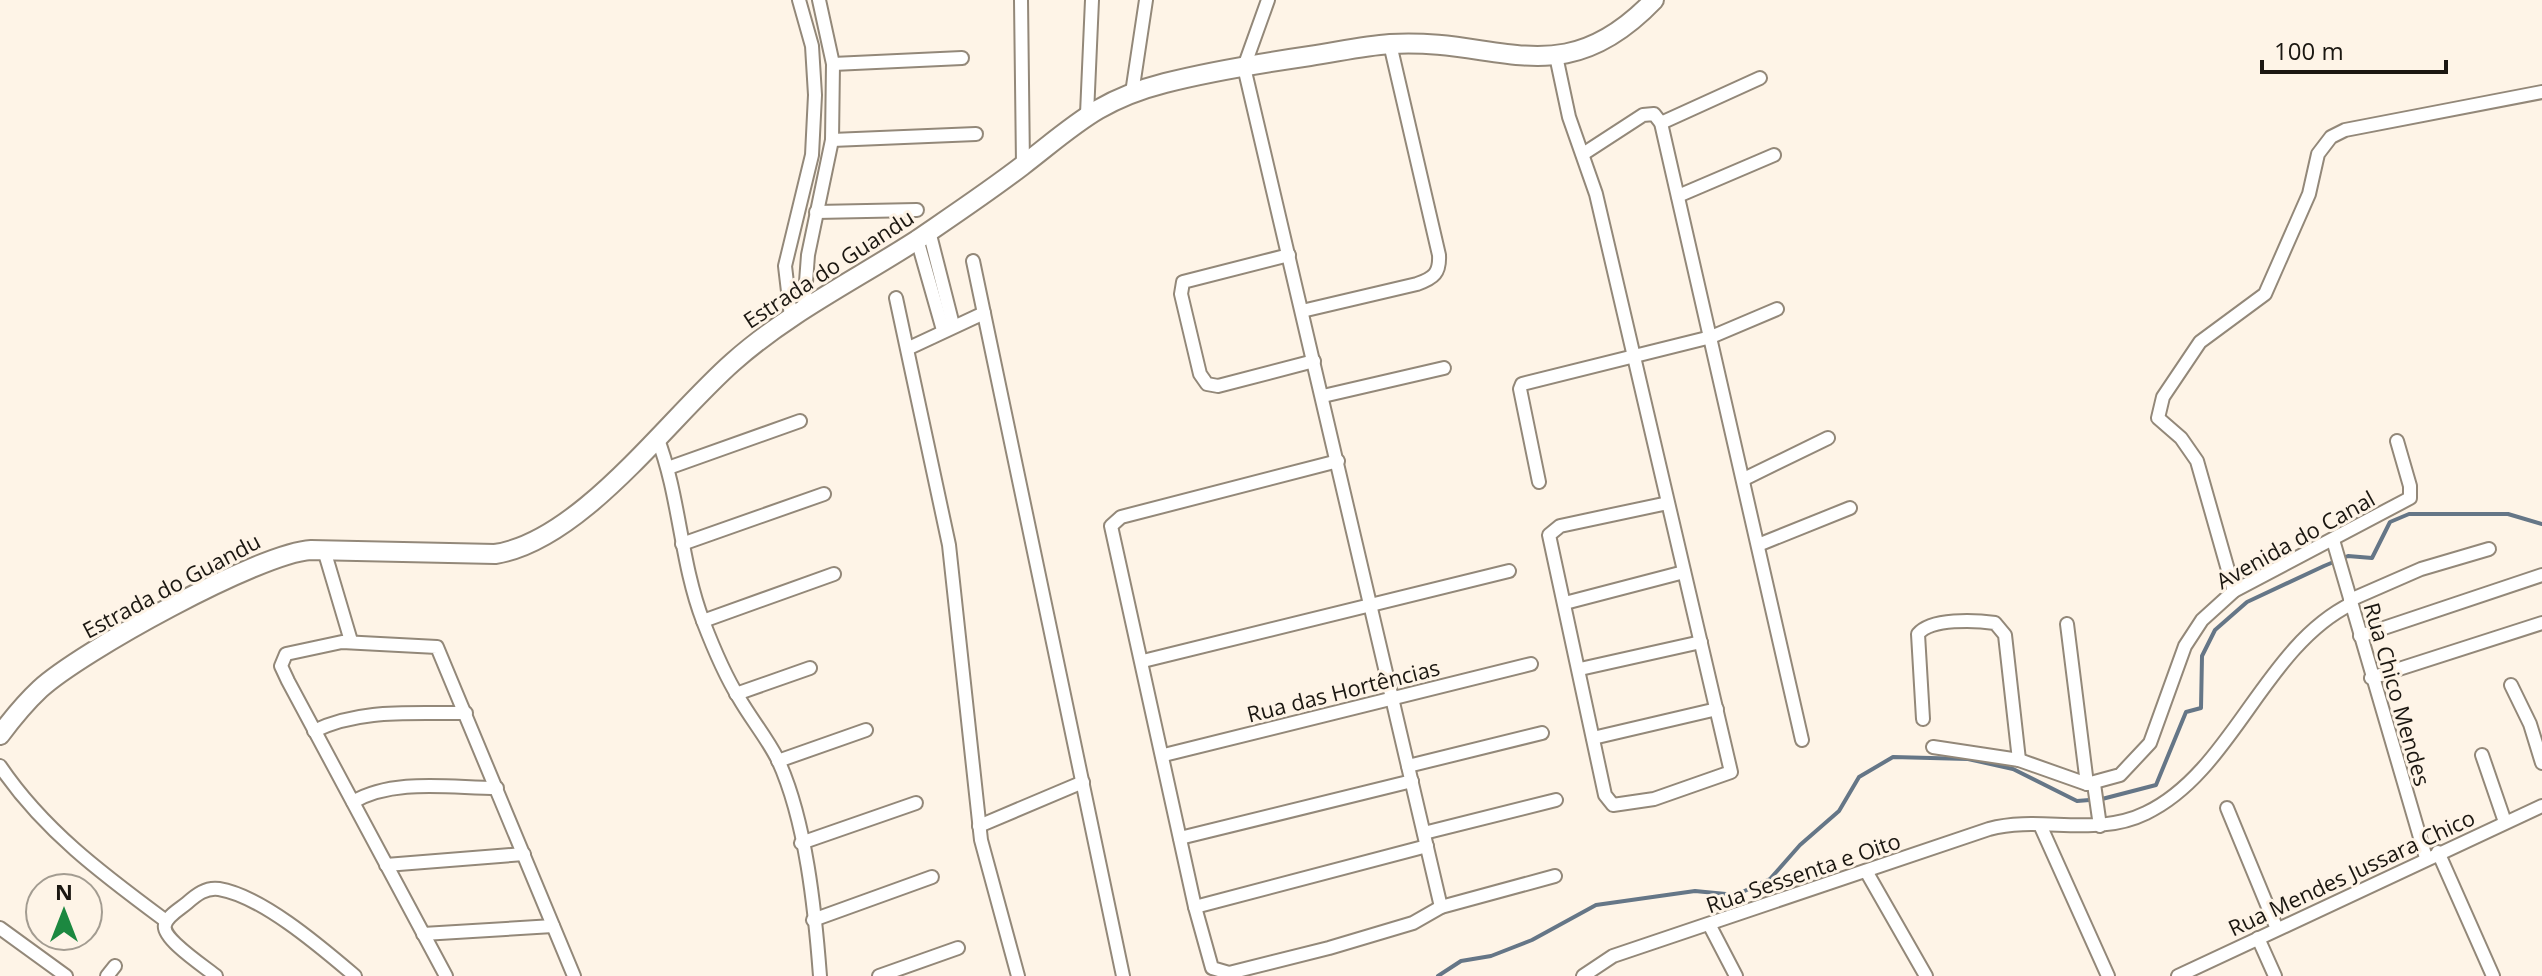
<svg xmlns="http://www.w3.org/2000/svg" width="2542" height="976" viewBox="0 0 2542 976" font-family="'Open Sans',sans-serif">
<rect width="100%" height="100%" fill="#fef4e7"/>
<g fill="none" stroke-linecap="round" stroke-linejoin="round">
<path stroke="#657687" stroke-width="4" d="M1438,976L1461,961L1491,956L1532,940L1596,905L1695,891L1736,895L1770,879L1800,845L1839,811L1859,777L1893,757L1968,759L2013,769L2077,801L2102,799L2156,785L2186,712L2201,708L2202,656L2215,630L2247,602L2324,566L2348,556L2372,558L2390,522L2409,514H2508L2542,524"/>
<g stroke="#938879" stroke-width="16">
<g id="street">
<path d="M1021,0L1023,165"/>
<path d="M1268,0L1244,67L1441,907"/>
<path d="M1556,56L1569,117L1596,194L1731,772L1654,799L1613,805L1605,795L1549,535L1560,526L1668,503"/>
<path d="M833,64L962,58"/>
<path d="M1132,93L1146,0"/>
<path d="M1087,114L1092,0"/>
<path d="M1661,123L1760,78"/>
<path d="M832,140L976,134"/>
<path d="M1583,154L1643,115L1654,114L1661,123L1802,740"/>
<path d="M1678,196L1774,155"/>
<path d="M816,212L917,210"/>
<path d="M929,231L953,325"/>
<path d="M917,239L943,330"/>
<path d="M1289,255L1183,282L1181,294L1200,374L1207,384L1218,386L1314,361"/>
<path d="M973,261L1123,976"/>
<path d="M896,298L949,545L981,840L1018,976"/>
<path d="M804,309L808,255L832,140L833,64L819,0"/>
<path d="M1302,311L1417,284C1434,278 1440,273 1439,255L1390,44"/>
<path d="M791,317L785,266L812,155L815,95L812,46L799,0"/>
<path d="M909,348L984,313"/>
<path d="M1323,396L1444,368"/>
<path d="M657,437C680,496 680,561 703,621C713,647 724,674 739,698C751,719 767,738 778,760C806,821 815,910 820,976"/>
<path d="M1338,461L1121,517L1111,526L1195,907L1212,968L1229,973L1329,948L1413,923L1441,907L1555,876"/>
<path d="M668,468L800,421"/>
<path d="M1744,479L1828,438"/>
<path d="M1539,482L1520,389L1522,384L1711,337L1777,309"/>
<path d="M2333,540L2426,858"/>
<path d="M682,544L824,494"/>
<path d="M1758,545L1850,508"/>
<path d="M324,550L351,641"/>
<path d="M2234,591L2197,461L2181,438L2158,418L2163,397L2200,342L2265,294L2309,194L2318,154L2331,137L2345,130L2542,92"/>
<path d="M2350,600L2421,569L2489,549"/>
<path d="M1565,603L1684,572"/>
<path d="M703,621L834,574"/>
<path d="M2067,624L2087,784"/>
<path d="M2360,636L2542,575"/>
<path d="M1143,661L1509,571"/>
<path d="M1580,669L1701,642"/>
<path d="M2371,678L2542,623"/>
<path d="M2511,685L2530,724L2542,763"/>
<path d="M736,694L810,668"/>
<path d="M1923,719L1918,634C1931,618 1975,620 1995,623L2005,635L2019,760"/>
<path d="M314,731C361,708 414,714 466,713"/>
<path d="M1593,738L1717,709"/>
<path d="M1933,747L2019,760L2087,784L2120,775L2150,743L2185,646L2202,620L2234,591L2410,498V486L2397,441"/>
<path d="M1164,755L1531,664"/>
<path d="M2482,755L2505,822"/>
<path d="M778,761L866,730"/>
<path d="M0,766C44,831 104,875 166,921"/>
<path d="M1408,766L1542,733"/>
<path d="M2094,784L2100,826"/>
<path d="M353,802C394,778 451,788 497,788"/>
<path d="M2227,808L2277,929"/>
<path d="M979,826L1083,782"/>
<path d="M2041,827L2108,976"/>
<path d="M1424,833L1556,800"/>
<path d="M1180,838L1412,781"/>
<path d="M801,843L916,803"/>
<path d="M2438,852L2493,976"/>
<path d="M386,865L524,854"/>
<path d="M1866,871L1926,976"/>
<path d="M1195,907L1427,846"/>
<path d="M813,920L932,877"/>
<path d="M1710,926L1736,976"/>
<path d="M0,928L66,976"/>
<path d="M423,934L553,926"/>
<path d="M2258,938L2275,976"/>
<path d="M107,976L115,966"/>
<path d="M216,976C205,967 161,938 165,925C167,916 180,909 187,903C196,895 206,887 219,889C262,896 322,948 355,976"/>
<path d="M446,976L288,681L281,666L286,654L342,642L437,647L574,976"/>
<path d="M879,976L958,948"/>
<path d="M1583,976L1613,956L1989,829C2040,815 2095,838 2146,813C2232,772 2264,647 2351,604"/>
<path d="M2178,976L2542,806"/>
</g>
</g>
<g stroke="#938879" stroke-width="22">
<path id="secondary" d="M0,735C12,719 25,703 40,689C80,652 259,553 311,550L495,554C581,541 668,419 733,362C788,313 855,280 917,240C952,216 988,192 1022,166C1074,126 1098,100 1165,83C1212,71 1262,63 1310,56C1337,52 1363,46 1390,44C1499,37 1561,97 1654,0"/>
</g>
<use href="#street" stroke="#fff" stroke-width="12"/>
<use href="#secondary" stroke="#fff" stroke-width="18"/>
</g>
<g text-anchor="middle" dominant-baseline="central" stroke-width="6" stroke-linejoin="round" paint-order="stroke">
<g font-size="22" fill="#1b1711" stroke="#fef4e7">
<text transform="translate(828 268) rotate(-33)">Estrada do Guandu</text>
<text transform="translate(2295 539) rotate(-29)">Avenida do Canal</text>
<text transform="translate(171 585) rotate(-28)">Estrada do Guandu</text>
<text transform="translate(1343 690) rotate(-14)">Rua das Hortências</text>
<text transform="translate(2398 694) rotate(74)">Rua Chico Mendes</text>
<text transform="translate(1803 872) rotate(-19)">Rua Sessenta e Oito</text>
<text transform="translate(2351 872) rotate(-25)">Rua Mendes Jussara Chico</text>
</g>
</g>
<g transform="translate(64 912)"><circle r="38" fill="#fef4e7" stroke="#a39c91" stroke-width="2"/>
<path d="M0-6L14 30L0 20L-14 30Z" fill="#1c8840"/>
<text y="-12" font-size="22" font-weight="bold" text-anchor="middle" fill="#1b1711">N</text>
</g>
<path d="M2262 60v12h184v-12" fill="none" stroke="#1b1711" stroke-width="4"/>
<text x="2274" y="60" font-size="24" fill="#1b1711" stroke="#fef4e7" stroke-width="6" paint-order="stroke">100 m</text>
</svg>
